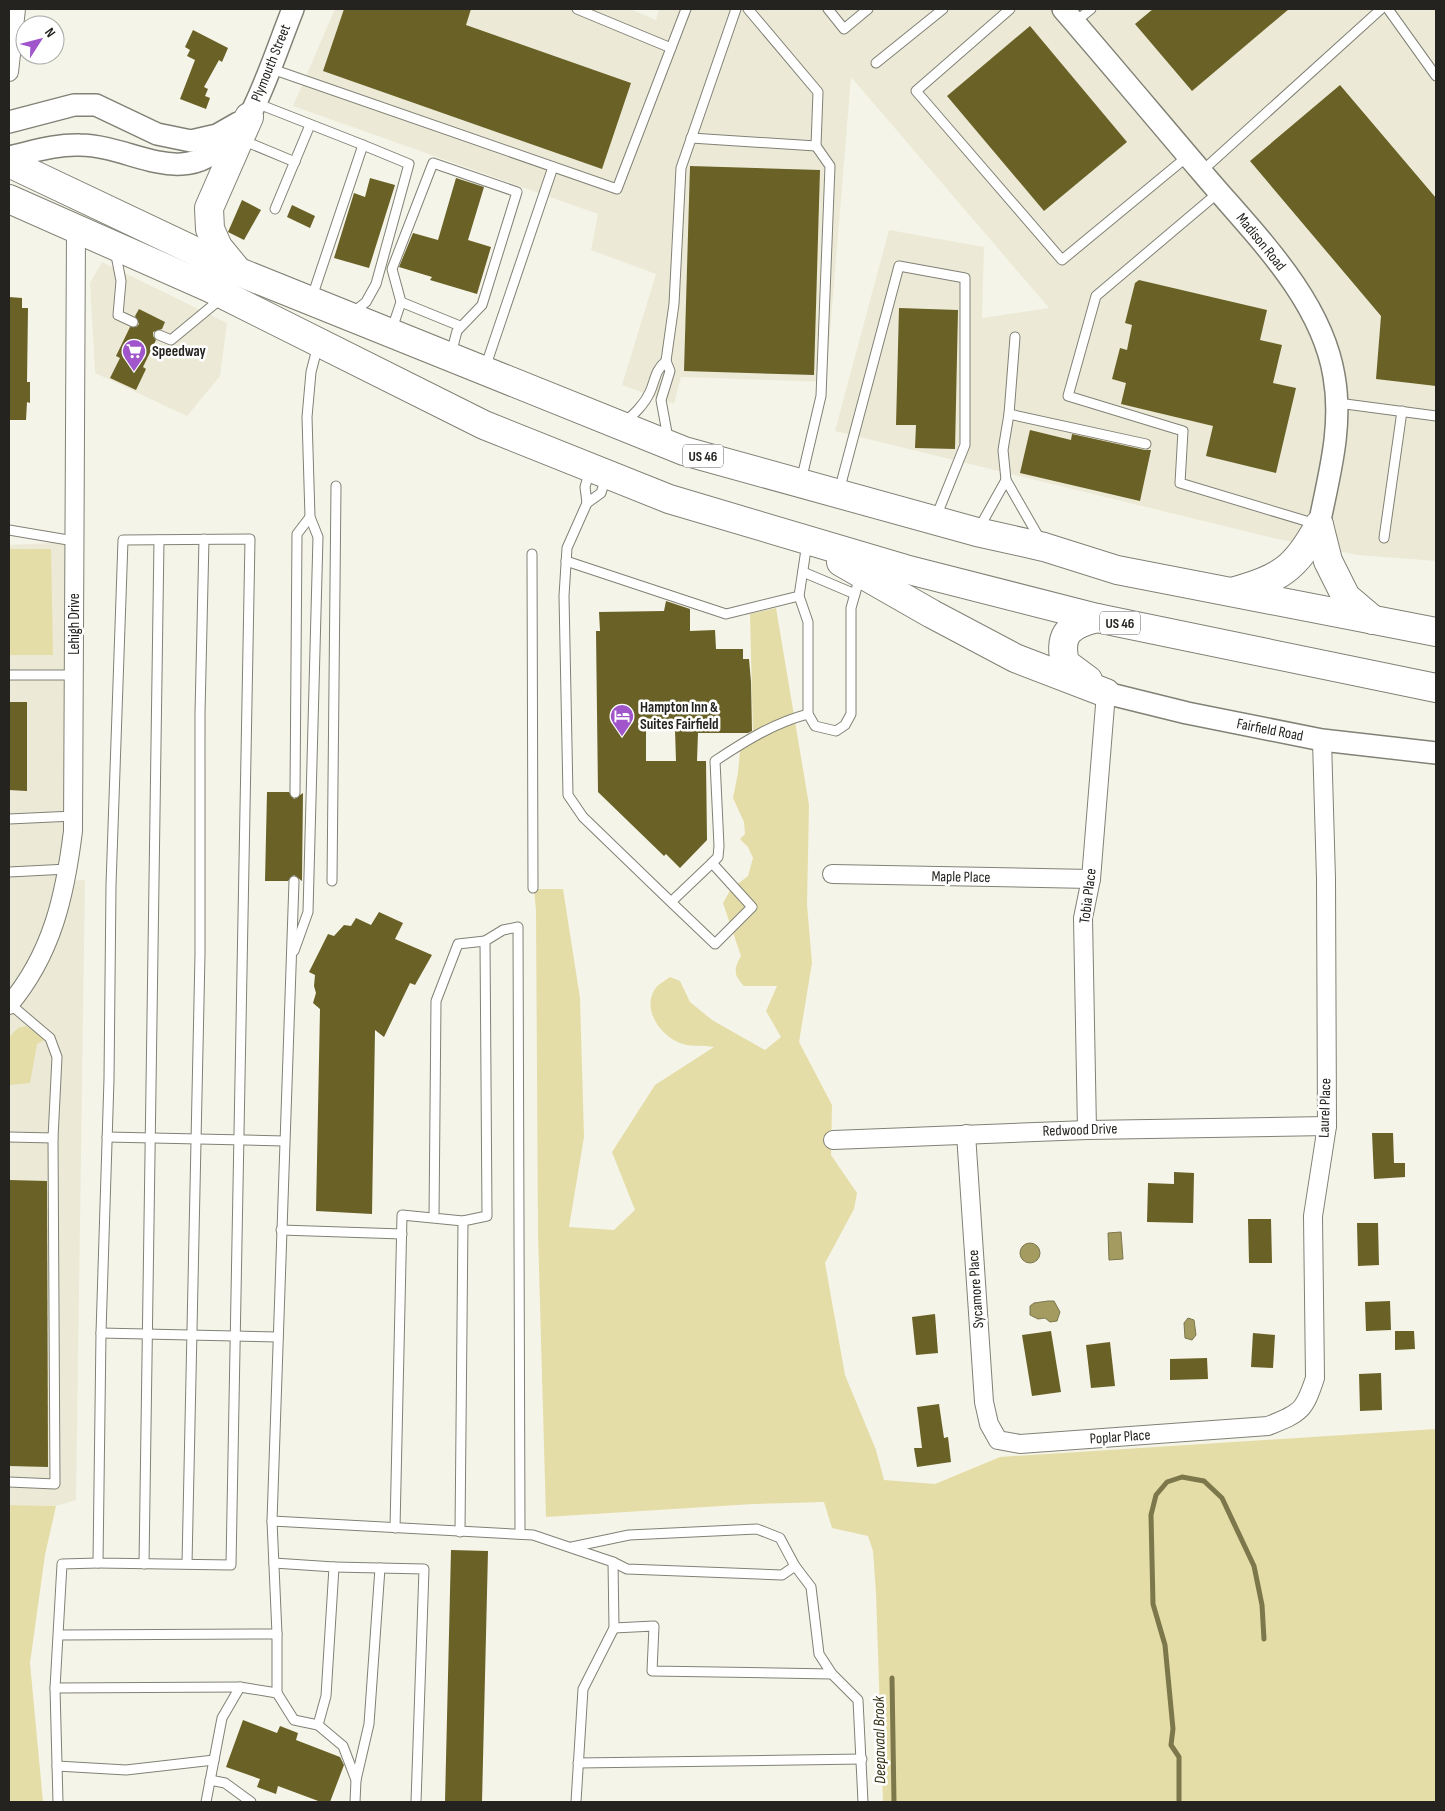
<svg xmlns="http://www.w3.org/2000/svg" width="1445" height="1811" viewBox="0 0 1445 1811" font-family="'Sofia Sans Condensed',sans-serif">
<rect width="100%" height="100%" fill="#f5f4e8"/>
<g fill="#ecead6">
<path d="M335,9H630L656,20L659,9H1436V561L1358,555L1277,539L835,431L889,230L984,247L982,318L1049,308L851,77L826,382L681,377L674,404L622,385L656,274L591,250L598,214L293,106Z"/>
<path d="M102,262L227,323L220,376L187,416L95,373L90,283Z"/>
<path d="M70,542L63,881L85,880L76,1500L56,1506L9,1505V545Z"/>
</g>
<g fill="#e4dda7">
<path d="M9,549H51L53,655H9Z"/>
<path d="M776,608L809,805L807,905L812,963L799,1042L832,1105L831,1155L857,1193L854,1209L825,1263L845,1375L876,1450L884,1480L935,1484L1000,1457L1436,1429V1802H883L876,1593L873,1551L868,1536L832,1528L824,1502L753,1504L546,1517L538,1233L536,910L534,889H563L580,998L584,1137L569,1227L614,1230L635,1210L612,1152L655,1085L714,1047C704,1045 692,1047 683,1044C662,1038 641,1010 655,989C658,984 665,981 670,977L680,981L690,1002L712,1020L765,1050L781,1037L766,1011L777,986H744C734,975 733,970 741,956L723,903L731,889L748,876L753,858L748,847L740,839L745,834L744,822L733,798L738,773L741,739L753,733L750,614Z"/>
<path d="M26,1026L46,1039L37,1044L30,1083L9,1085V1037L18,1028Z"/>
<path d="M9,1505L56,1506L45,1555L30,1663L43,1802H9Z"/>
</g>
<g fill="#a39b60" stroke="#7d774c">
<path d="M1121,1232L1123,1259L1109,1260L1108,1233Z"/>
<circle cx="1030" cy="1253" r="10"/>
<path d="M1048,1301H1054L1060,1312L1057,1321L1050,1322L1045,1318L1038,1319L1030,1315V1306L1034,1303Z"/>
<path d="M1188,1318L1194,1320L1196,1335L1192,1340L1185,1338L1184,1323Z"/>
</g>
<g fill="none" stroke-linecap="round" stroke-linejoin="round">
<g stroke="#7d774c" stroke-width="5">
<path d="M892,1678L894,1802"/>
<path d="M1179,1802V1757L1171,1745L1173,1729L1165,1645L1153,1604L1151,1515L1156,1495L1167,1482L1182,1477L1204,1481L1222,1498L1254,1566L1262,1605L1264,1639"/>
</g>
</g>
<g fill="#696126" fill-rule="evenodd">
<path d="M344,9H471L466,25L631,83L602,169L323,71Z"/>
<path d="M1153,9H1289L1192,91L1135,24Z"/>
<path d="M1030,26L1127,142L1044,211L947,96Z"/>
<path d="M193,30L228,48L222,62L219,60L204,87L208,89L205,96L210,98L206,109L180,99L195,60L187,56L190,50L185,47Z"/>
<path d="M1340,85L1436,198V386L1376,379L1381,316L1250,161Z"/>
<path d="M690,166L820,170L814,375L684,371Z"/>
<path d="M370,178L395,185L369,268L334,258L354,193L365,197Z"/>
<path d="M456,178L484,187L468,240L491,247L477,294L430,280L432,277L399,267L413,233L438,240Z"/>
<path d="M242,200L261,210L244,240L228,232Z"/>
<path d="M292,205L315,216L310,228L287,217Z"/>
<path d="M1139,280L1267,310L1260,340L1282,345L1273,383L1296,388L1276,473L1206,456L1213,426L1121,404L1126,383L1112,379L1120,348L1127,350L1132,325L1125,323L1135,283Z"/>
<path d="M9,297L22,298V308H28L27,382H30V403L27,402L26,420H9Z"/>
<path d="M899,308L958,310L955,449L915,448L916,425H896Z"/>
<path d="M139,309L165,322L162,329L153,332V336L156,340L143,367L146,369L136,390L110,378L120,358L116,356L130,327H136L139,324L135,316Z"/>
<path d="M1030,430L1071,440L1072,434L1145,450H1151L1140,501L1020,473Z"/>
<path d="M666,601L690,609V631L715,630L716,649H743V659H749L751,682L752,731L748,733H698L697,761H706L707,840L680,868L666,854L664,856L598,792L596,631H600L599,612L664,611ZM646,730H675L676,761H646Z"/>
<path d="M9,702H27V791L9,790Z"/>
<path d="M267,792H289L294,799L303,793L302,881L294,875L288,881H265Z"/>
<path d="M379,912L403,923L395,939L432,955L415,985L410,983L384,1037L375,1030L372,1214L316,1211L320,1009L313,1003L316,993L314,986L315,975L309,972L328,934L334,936L344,925L351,926L356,918L371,925Z"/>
<path d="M1372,1133H1393L1394,1163H1405V1177L1374,1179Z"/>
<path d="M1174,1172L1194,1173L1193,1223L1147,1222L1148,1183L1174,1184Z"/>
<path d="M9,1180L47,1181L48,1467L9,1466Z"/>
<path d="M1248,1219H1271L1272,1263H1249Z"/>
<path d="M1357,1223H1378L1379,1265L1358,1266Z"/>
<path d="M1390,1301L1391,1330L1366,1331L1365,1302Z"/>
<path d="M935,1314L938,1353L916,1355L912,1317Z"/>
<path d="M1051,1331L1061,1392L1032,1396L1022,1335Z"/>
<path d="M1395,1331H1414L1415,1349L1395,1350Z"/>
<path d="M1253,1333L1275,1335L1273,1368L1251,1367Z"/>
<path d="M1110,1342L1115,1386L1091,1388L1086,1345Z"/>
<path d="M1207,1358L1208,1379L1170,1380V1359Z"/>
<path d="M1381,1373L1382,1410L1360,1411L1359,1374Z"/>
<path d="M939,1404L944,1438L948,1437L951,1462L917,1467L914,1448H922L917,1407Z"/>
<path d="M451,1550L488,1551L482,1802H445Z"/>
<path d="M243,1720L277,1733L280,1726L298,1733L296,1740L340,1757L344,1765L330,1802H321L278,1786L276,1794L257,1787L260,1779L226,1767Z"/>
</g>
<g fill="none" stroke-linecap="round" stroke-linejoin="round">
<g stroke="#828176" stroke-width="11">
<g id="service">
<path d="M577,9L671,48"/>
<path d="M748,9L818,92L816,146L830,166L821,396L801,481"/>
<path d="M828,9L844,29L868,9"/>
<path d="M1010,9L916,91L1062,260L1188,156"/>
<path d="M1388,9L1436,76"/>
<path d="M1075,22L1091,9"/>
<path d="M876,63L943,9"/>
<path d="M269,68L617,189L686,9"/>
<path d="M256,103L363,145"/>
<path d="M691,138L816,146"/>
<path d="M242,140L295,162"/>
<path d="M1202,171L1381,9"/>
<path d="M1219,192L1096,296L1068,396L1183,431L1180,483L1316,524"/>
<path d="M275,209L310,125"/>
<path d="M115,250L121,281L118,315L133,322"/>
<path d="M312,297L363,145L409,164L376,284L366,302L351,314"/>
<path d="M401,302L460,326"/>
<path d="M392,329L401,302L392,269L433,163L517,192L482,305L457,331L451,354"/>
<path d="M159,335L171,340L223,297"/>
<path d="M666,361L674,304L681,168L736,9"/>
<path d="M485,368L553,167"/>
<path d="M1338,403L1436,416"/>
<path d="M1009,414L1015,337"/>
<path d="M624,423C634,414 644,405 650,392C655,381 655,370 666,361L670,371L661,400L668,438"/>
<path d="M590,470L585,487L587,503L601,493L606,477"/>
<path d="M839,491L899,266L965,278V445L936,517"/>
<path d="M587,503L567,548L564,596L568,795L583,817L671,902L712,863L752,907L715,944L671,902"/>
<path d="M9,530L74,541"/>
<path d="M978,530L1006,480"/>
<path d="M1384,538L1402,411"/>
<path d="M250,539L231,1565L98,1563L101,1333L109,1079L111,885L123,540Z"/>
<path d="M1041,541L1006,480L1003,450L1009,414L1146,444"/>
<path d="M532,554L533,888"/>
<path d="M566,561L726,614L799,596L807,543"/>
<path d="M803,572L855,594"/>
<path d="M799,596L808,622V714L815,726L836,731L845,725L851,714V608L860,576"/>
<path d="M9,675H74"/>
<path d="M295,793L297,534L310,517"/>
<path d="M9,819L74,816"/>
<path d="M712,863L718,857L719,846L715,761C745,741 774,723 808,714"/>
<path d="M9,872L68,869"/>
<path d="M332,881L336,486"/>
<path d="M485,941L503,930L518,927L520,1534"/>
<path d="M294,951L308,912L318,537L310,517L307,417L311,372L318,345"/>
<path d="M9,1137L53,1138"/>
<path d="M107,1137L284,1141"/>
<path d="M281,1230L402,1234"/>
<path d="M101,1333L278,1337"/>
<path d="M9,1482L55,1484L53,1138L57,1057L50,1038L10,1004"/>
<path d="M272,1521L533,1535L613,1562L614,1628L583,1689L576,1802"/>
<path d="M395,1528L402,1215L463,1221L487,1216L485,941L458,944L436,1001L434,1218"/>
<path d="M460,1532L463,1221"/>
<path d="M572,1547L629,1535L757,1529L780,1538L795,1566L782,1575L627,1569L613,1562"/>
<path d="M274,1563L334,1567L326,1696L318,1725L294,1720L277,1693"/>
<path d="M144,1564L159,540"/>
<path d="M187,1564L200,954V713L204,539"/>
<path d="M795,1566L811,1587L819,1654L832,1674L858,1700L863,1802"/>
<path d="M334,1567L424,1569L416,1802"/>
<path d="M614,1628L654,1626L652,1671L832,1674"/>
<path d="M59,1635L277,1634"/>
<path d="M55,1688L240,1687"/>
<path d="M318,1725L343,1746L356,1780L355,1802"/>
<path d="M578,1763L862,1759"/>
<path d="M57,1766L126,1770L214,1760"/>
<path d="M210,1780L225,1783L251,1802"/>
<path d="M356,1780L369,1724L380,1568"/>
<path d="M58,1802L55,1688L62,1564L98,1563"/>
<path d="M206,1802L222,1718L240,1687L277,1693V1634L272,1521L294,881"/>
</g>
</g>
<g stroke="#828176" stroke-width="20">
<g id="minor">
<path d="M9,72L16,9"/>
<path d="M832,874L1091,879"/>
<path d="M9,1005C52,954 65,896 73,831L76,229"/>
<path d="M1087,1130L1083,918L1091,879L1106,693"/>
<path d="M966,1134L984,1402L989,1424L998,1440L1020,1444L1268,1426C1300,1413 1304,1412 1315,1378L1313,1216L1327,1126L1326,879L1322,740"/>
<path d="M833,1140L1087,1130L1327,1126"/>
</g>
</g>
<g stroke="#828176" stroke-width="24">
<g id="tertiary">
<path d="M1063,9C1109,62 1154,116 1200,170C1250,230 1321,296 1334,376C1343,427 1329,475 1319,525"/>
<path d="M9,122L74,105H96L157,134L191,141L217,135L238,123"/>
<path d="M9,157C32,152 56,144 80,145C135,146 183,192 230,138C236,131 245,124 250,115C267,82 279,44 293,9"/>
<path d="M1106,693L1187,713L1322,740L1436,753"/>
</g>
</g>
<g stroke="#828176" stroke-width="30">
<g id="trunk">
<path d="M9,163L239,272L684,451L977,532L1044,547L1117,570L1436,632"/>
<path d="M9,199L210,288L484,425L669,499L905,569L1097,618L1436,688"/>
<path d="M236,269L218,247L210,229L209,208L249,117"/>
<path d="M1319,525L1328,561L1346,597L1373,620"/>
<path d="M841,562L932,614L1015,658L1106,693"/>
<path d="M1232,592C1280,578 1295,570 1319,525"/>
<path d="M1088,680L1065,663C1058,633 1070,625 1097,618"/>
</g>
</g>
<use href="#service" stroke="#fff" stroke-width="9"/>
<use href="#minor" stroke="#fff" stroke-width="18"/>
<use href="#tertiary" stroke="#fff" stroke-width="21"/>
<use href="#trunk" stroke="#fff" stroke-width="28"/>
</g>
<defs>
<g id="supermarket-pin" transform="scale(1.25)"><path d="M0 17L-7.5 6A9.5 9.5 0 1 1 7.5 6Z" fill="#a056ca" stroke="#fff"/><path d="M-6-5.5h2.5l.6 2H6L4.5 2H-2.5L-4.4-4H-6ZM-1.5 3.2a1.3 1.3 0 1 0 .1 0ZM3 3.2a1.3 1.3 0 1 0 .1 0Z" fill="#fff"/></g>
<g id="hotel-pin" transform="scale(1.25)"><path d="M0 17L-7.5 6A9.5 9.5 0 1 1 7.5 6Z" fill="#a056ca" stroke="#fff"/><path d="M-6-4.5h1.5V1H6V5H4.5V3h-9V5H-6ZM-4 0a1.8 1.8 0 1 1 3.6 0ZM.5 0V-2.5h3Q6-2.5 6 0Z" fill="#fff"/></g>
</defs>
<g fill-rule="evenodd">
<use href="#supermarket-pin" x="134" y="351"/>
<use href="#hotel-pin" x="622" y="716"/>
</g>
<g text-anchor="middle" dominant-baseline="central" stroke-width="5" stroke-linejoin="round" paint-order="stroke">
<g fill="#fff" stroke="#666562" stroke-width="1">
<rect x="683" y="444.5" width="40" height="23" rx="4"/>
<rect x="1100" y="611.5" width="40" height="23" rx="4"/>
</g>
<g font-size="14" font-weight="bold" fill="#24231f">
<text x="703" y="456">US 46</text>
<text x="1120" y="623">US 46</text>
</g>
<g font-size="15" fill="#24231f" stroke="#fff">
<text transform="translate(271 63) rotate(-68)">Plymouth Street</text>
<text transform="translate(1261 242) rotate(51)">Madison Road</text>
<text transform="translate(74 624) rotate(-90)">Lehigh Drive</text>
<text transform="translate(1270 730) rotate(11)">Fairfield Road</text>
<text transform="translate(961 877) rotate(1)">Maple Place</text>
<text transform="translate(1088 896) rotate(-83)">Tobia Place</text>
<text transform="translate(1325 1108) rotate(-88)">Laurel Place</text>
<text transform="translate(1080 1130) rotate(-2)">Redwood Drive</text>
<text transform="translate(976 1289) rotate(-94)">Sycamore Place</text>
<text transform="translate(1120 1437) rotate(-4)">Poplar Place</text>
</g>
<g font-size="15" font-weight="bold" fill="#24231f" stroke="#fff" text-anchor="start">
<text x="152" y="351">Speedway</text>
<text x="640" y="707">Hampton Inn &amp;<tspan x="640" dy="17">Suites Fairfield</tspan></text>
</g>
<g font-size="16" font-style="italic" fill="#322e12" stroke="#fff">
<text transform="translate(880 1740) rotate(-91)">Deepavaal Brook</text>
</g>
</g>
<rect width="1445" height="1811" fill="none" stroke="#24231f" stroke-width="20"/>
<g transform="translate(40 40) rotate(54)"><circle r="24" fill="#ffffff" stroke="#a7a7a5"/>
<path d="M0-4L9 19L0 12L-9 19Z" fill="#a056ca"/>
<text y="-8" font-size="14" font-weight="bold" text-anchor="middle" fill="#24231f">N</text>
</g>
</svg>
